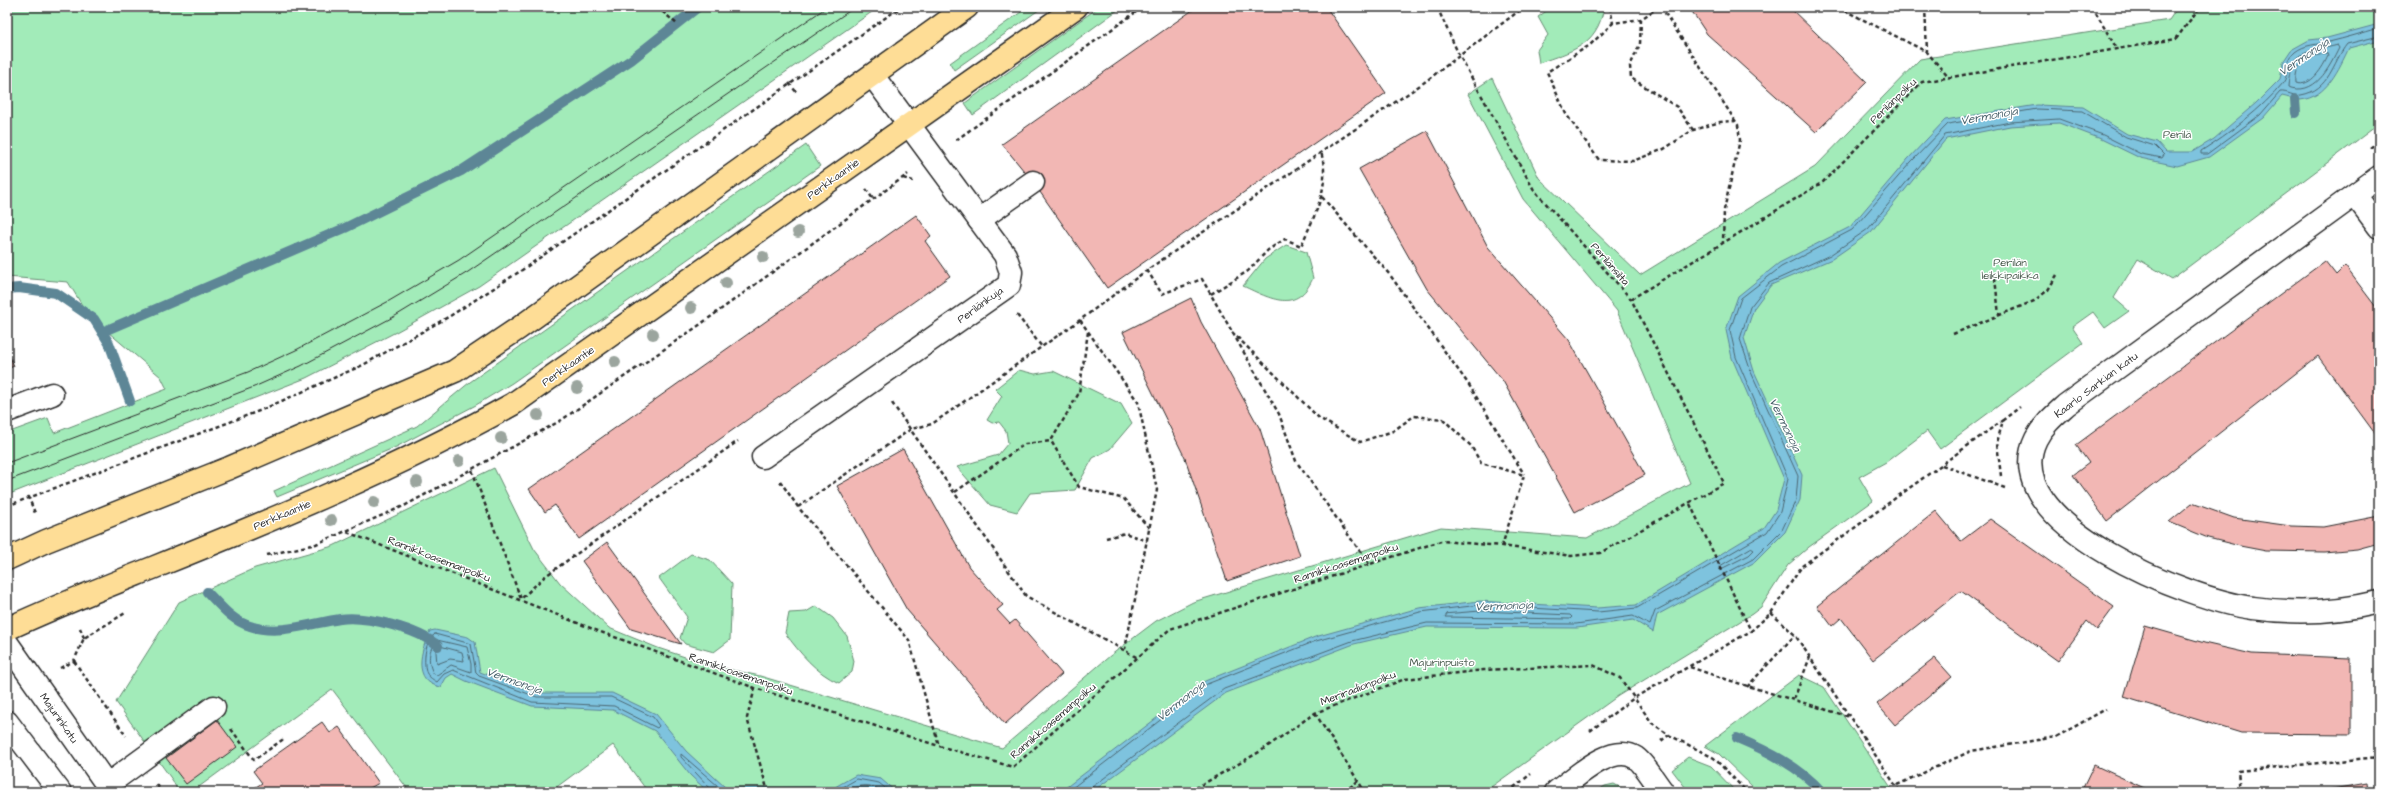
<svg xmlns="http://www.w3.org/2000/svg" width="2386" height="799" viewBox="0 0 2386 799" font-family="'Architects Daughter',sans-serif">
<rect width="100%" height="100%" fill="#fff"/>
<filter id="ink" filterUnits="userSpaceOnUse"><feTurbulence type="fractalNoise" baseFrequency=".025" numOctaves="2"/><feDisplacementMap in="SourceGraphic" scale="8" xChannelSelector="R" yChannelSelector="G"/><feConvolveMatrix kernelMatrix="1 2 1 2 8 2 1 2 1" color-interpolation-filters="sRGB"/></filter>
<g filter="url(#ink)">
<g fill="#a2ebb9" stroke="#668b72">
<path d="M7,7H879L479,286L396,332L306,378L7,495V433L48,418L54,433L167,389L161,377L88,315L68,282L7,277Z"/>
<path d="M1028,7H1043L954,70L950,63Z"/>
<path d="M1099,7H1122L973,115L965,103Z"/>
<path d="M1552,7H1604C1597,47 1571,51 1539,63L1537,50L1548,35L1538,17Z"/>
<path d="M2178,7H2379V124L2172,279L2138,259L2114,298L2129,311L2105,328L2093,312L2072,327L2083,343L1940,449L1927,431L1886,462L1859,477L1873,501L1809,547L1788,565L1761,607L1752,614L1618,696L1484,792H648L613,745L550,792H410L332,689L192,792H178L173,781L116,702L179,602L255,568L333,546L494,468L534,549L560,583L609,628L658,648L709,665L760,676L1002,748L1111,655L1156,621L1193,602L1441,527L1587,538L1690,483L1617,311L1523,199L1468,94L1492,78L1539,178L1640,275L1815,167L1920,59L2169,20Z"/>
<path d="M806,145L820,166L512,383L476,405L396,447L277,497L274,491L417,426L470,382Z"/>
<path d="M1286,245L1306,252L1313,278C1297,314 1271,299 1243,286L1265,259Z"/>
<path d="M1019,370L1035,374L1053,371L1121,404L1132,423L1110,449L1093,458L1075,490L1030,493L1017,512L990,505L957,467L998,455L1008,443L1006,431L999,422L992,423L987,420L1002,396L995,389Z"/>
<path d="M691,554L710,560L732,584L730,640L714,652L685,644L680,638L687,617L659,578Z"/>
<path d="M816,606L833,618L847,636L854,661L852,672L839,683C816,673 800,653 785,633L789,613L806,612Z"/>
<path d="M1799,675L1824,687L1894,792H1758L1719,754L1705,746Z"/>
<path d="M1688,757L1711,766L1736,792H1689L1672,770Z"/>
<path d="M1614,784L1629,792H1596L1605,786Z"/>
</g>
<g fill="#7ec3de" stroke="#5d8696">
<path d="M2379,24V40L2349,48C2339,68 2327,98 2300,100C2295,100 2287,97 2282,96L2263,118L2209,157L2177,166L2140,158L2101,139L2059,123L2010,126L1946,139L1871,232L1832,259L1771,285L1754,308L1744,338L1754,371L1802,475L1800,500L1785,532L1755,562L1657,615L1653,632L1633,620L1577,628L1427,627L1354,644L1226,693L1092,792H1060L1205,681L1315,637L1419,608L1480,601L1597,608L1636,605L1764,528L1776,510L1784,479L1732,358L1726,330L1738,296L1779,263L1850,227L1908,159L1945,120L2037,105L2083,107L2127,134L2157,142L2166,152H2192L2214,139L2256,103L2280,79L2283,62L2291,50L2309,40L2327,38Z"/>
<path d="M435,630L468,637L475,642L480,672L537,693H612L656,714L686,751L726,788L835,787L856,775L881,779L896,792H708L690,775L655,731L613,710L532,706L466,681L452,674L446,678L441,687C411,682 421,649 430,631Z"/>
</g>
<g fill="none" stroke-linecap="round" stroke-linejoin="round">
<g stroke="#4c6873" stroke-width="1">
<path d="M2379,28C2362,33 2346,38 2329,42C2317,45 2305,44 2295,52C2284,61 2290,74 2283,83C2263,108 2228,134 2201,151V154H2207L2260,115L2280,92C2287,91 2294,97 2301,95C2330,90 2332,63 2347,44L2379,36"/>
<path d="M2337,45L2339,48C2329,68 2315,97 2288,87C2290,49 2307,53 2337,45Z"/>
<path d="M2327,54L2328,56C2323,67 2311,88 2296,83C2294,63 2308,55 2327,54Z"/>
<path d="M1751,548L1754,550L1749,555L1719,570V567Z"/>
<path d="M1481,611L1570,615L1572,617L1570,619L1445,617L1447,614Z"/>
<path d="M435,634L471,644L476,673L479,676L537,697H611L653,717L659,726L657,728L614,706L532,702L453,670L444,674L437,682C432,679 427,676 426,671C423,660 425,640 435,634Z"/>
<path d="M437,640L467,647L471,664V672L451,665L437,675L434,674C427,664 428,648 437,640Z"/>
<path d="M440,646L462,652L464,661L450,659L437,664L436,652Z"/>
<path d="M711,792L710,788L681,757V754L725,792"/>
<path d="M747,792L836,791L857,779L879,783L890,792"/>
<path d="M845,792C857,785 870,782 882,792"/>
<path d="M1067,792L1207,684L1316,641L1420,612L1480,605L1598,612L1637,608L1767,532L1780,512L1788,479L1736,357L1730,330L1741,298L1781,267L1852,230L1911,162L1948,124L2037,109L2082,111L2126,137L2155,146L2164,155L2162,158L2141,154L2103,135L2059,119L2010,122L1945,135L1868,229L1830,255L1769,283L1750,307L1740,339L1751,372L1798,476L1796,500L1782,530L1753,559L1655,611L1650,625L1633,616L1576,624L1427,623L1352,641L1224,689L1092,787L1090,792"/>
</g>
<g stroke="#5d8696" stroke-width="10">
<path d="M2295,99L2296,113"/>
<path d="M7,289L19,288L56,293L94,319L109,343L130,401"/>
<path d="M102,332L345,228L461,171L631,60L698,7"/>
<path d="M207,592C220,605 232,621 250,626C277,636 313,623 340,619C366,615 418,629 438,646"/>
<path d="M1737,738C1768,751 1800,767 1822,792"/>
</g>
</g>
<g fill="#f2b7b4" stroke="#2b2b2b">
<path d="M1197,7H1326L1386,93L1107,288L1033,182L1002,144Z"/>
<path d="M1689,7H1789L1867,82L1816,132L1707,34Z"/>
<path d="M1427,131L1488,247L1569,340L1645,475L1575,512L1503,381L1427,289L1359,169Z"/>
<path d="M916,215L931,236L925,241L950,276L579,539L555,505L545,512L529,489Z"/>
<path d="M2325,261L2336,275L2345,266L2379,311V439L2318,356L2107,521L2073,475L2089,463L2076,445Z"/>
<path d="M1191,298L1201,322L1260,429L1300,556L1227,581L1185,458L1123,332Z"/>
<path d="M7,350L14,366L7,369Z"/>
<path d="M903,449L969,567L1003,605L997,610L1010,624L1015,620L1062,674L1005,724L907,610L837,486Z"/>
<path d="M2192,503L2234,518L2291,526L2323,527L2379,516V543L2357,549L2324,552L2266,551L2240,546L2208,538L2169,522Z"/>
<path d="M1936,511L1961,541L1990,519L2114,607L2097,630L2087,621L2058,661L1961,591L1873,660L1841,618L1832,626L1817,606Z"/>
<path d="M607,542L681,644L631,629L582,561Z"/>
<path d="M2145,626L2208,644L2252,654L2351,658V734L2241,733L2124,697Z"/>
<path d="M1935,658L1952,677L1895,725L1877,704Z"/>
<path d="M217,720L237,747L186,784L166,758Z"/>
<path d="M322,722L330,733L339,727L379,783L370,788L373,792H255L253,789L262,783L253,771Z"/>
<path d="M2094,765L2153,792H2081Z"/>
<path d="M2367,783L2368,792H2315Z"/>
</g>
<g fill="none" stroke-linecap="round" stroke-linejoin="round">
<g stroke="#2b2b2b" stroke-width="25">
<g id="minor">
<path d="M2379,177L2066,405C2055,415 2043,425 2036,439C1994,524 2193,601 2253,608C2295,614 2338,612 2379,602"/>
<path d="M2355,195L2379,227"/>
<path d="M979,220L1033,182"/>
<path d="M7,411L52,394"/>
<path d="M763,457L1009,285L1011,272L1005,255L873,76"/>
<path d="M7,643L112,792"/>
<path d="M7,722L60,792"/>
<path d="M107,785L214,707"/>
<path d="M1556,792C1575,778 1612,742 1636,758C1644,763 1656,784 1663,792"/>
</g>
</g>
<g stroke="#2b2b2b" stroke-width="25">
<g id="major">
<path d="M7,559L46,541L229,468L455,371L519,328L967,7"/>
<path d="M7,629C56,606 105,587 155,567C277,518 398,468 513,404L1076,7"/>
</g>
</g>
<g stroke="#2b2b2b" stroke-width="2.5" stroke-dasharray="4 3" stroke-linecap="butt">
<path d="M657,7L677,24"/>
<path d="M1610,7L1613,23"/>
<path d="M1659,7L1641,19L1613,23L1590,45L1547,72L1566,114L1599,160L1633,161L1664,149L1693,130L1720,122L1735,121"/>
<path d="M1661,7L1738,125L1740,140L1724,210L1723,242"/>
<path d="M1838,7L1927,52L1949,78"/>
<path d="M1925,7L1927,51"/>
<path d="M2092,7L2117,49"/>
<path d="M1641,19L1640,44L1630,66L1631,78L1677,107L1693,130"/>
<path d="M789,83L797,93"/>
<path d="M956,140L1143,7"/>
<path d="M2370,148L2379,141"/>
<path d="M903,178L913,181"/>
<path d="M866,189L873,199"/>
<path d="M1322,197L1390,275L1469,385L1524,474"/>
<path d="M1147,270L1162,294L1202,279L1279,414L1296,461L1369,564"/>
<path d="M1995,278L1999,315"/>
<path d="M1211,294L1248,271L1268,250L1285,239L1301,246C1315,214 1331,187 1321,152"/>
<path d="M1631,299L1823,182L1922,82L2176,39L2200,7"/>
<path d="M1017,315L1042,347"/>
<path d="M1080,320L1138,402L1157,490L1125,649"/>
<path d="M1088,332L1079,393L1051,441L1079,487L1124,499L1149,528"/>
<path d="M1232,332L1319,418L1360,442L1393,431L1414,416L1443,419L1471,446L1481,463L1524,475L1502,546"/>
<path d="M1953,334L2034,301L2048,290L2057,275"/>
<path d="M892,403L1026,596L1138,658"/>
<path d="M1942,465L2005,488"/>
<path d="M472,470L521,599L544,577L585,548L738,441"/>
<path d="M2001,476L1997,443L2003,420L2020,407"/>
<path d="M780,481L798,507L909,640L939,746"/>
<path d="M955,492L1025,444L1051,441"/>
<path d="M28,496L35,513"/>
<path d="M1690,504L1751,631"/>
<path d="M7,506L259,411L363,365L450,316L519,272L901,7"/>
<path d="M798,507L911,429L932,424L1080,320L1147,270L1422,84L1524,7"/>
<path d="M347,532L598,631L755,688L939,746L1013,767L1170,629L1441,541L1502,546L1571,556L1600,553L1724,483L1631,299L1534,190L1459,55L1437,7"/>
<path d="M1106,538L1125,533L1147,541"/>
<path d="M267,555L316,544L406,505L560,421L698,326L908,174"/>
<path d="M1771,613L1795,635L1900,792"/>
<path d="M80,628L84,638"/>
<path d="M74,661L126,736"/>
<path d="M1690,667C1743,686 1796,700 1850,717"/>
<path d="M60,668L74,661L84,638L127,612"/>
<path d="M1747,687L1795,635"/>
<path d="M755,688L747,718L768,792"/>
<path d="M1794,699L1810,657"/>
<path d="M1315,713L1365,792"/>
<path d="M231,729L254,760L285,738"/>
<path d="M1590,731L1634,698L1751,631L1771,613L1802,566L2003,420"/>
<path d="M1661,741L1669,735"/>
<path d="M157,784L161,792"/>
<path d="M1897,785L1971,751L2056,737L2106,709"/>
<path d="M1189,792L1261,751L1315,713L1405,679L1484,670L1593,665L1620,678L1652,723L1669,735L1714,758L1747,792"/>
<path d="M1344,792L1358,781"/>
<path d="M1508,792L1531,774"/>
<path d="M2240,792L2238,771L2379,757"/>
</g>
<use href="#minor" stroke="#fff" stroke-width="22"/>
<use href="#major" stroke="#fedd96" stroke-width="22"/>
<g stroke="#2b2b2b" stroke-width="1">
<path d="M7,463L248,372L296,350L389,301L459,260L827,7"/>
<path d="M7,481L254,387L301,366L397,315L468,272L855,7"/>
</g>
</g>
<g fill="#9ba59e">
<circle cx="798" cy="232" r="6"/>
<circle cx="763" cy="257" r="6"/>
<circle cx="726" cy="283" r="6"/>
<circle cx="691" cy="308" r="6"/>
<circle cx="653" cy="334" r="6"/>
<circle cx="615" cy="362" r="6"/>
<circle cx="577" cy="388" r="6"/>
<circle cx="538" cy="415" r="6"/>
<circle cx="501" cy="438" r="6"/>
<circle cx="459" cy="461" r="6"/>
<circle cx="417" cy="482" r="6"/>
<circle cx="374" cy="502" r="6"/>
<circle cx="331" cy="520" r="6"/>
</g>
</g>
<g text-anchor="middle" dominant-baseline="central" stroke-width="3" stroke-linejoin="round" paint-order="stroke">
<g font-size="11" fill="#2b2b2b" stroke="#fff">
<text transform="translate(1893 101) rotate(-44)">Perilänpolku</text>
<text transform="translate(833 179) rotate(-36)">Perkkaantie</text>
<text transform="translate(1610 264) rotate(49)">Perilänsilta</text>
<text transform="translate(980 305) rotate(-36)">Perilänkuja</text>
<text transform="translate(568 366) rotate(-35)">Perkkaantie</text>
<text transform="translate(2096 385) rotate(-37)">Kaarlo Sarkian katu</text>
<text transform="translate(282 515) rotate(-23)">Perkkaantie</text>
<text transform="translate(439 559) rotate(21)">Rannikkoasemanpolku</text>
<text transform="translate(1346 563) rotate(-18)">Rannikkoasemanpolku</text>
<text transform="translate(741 674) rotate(19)">Rannikkoasemanpolku</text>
<text transform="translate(1358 688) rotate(-21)">Meriradionpolku</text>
<text transform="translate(59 718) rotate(55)">Majurinkatu</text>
<text transform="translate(1053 721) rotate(-41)">Rannikkoasemanpolku</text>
</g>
<g font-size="11" fill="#495b4e" stroke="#fff">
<text x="2177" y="134">Perilä</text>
<text x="2010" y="262">Perilän<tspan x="2010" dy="13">leikkipaikka</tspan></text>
<text x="1442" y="662">Majurinpuisto</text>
</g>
<g font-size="12" font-style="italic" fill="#48606a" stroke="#fff">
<text transform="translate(2304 57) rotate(-34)">Vermonoja</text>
<text transform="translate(1989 116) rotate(-10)">Vermonoja</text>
<text transform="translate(1785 425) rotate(64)">Vermonoja</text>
<text transform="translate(1504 606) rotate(-2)">Vermonoja</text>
<text transform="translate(514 681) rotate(20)">Vermonoja</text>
<text transform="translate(1181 701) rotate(-38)">Vermonoja</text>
</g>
</g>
<rect width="2386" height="799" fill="none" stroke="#fff" stroke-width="24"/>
<rect x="12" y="12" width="2362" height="775" fill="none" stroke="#2b2b2b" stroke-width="1.5" filter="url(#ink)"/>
</svg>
